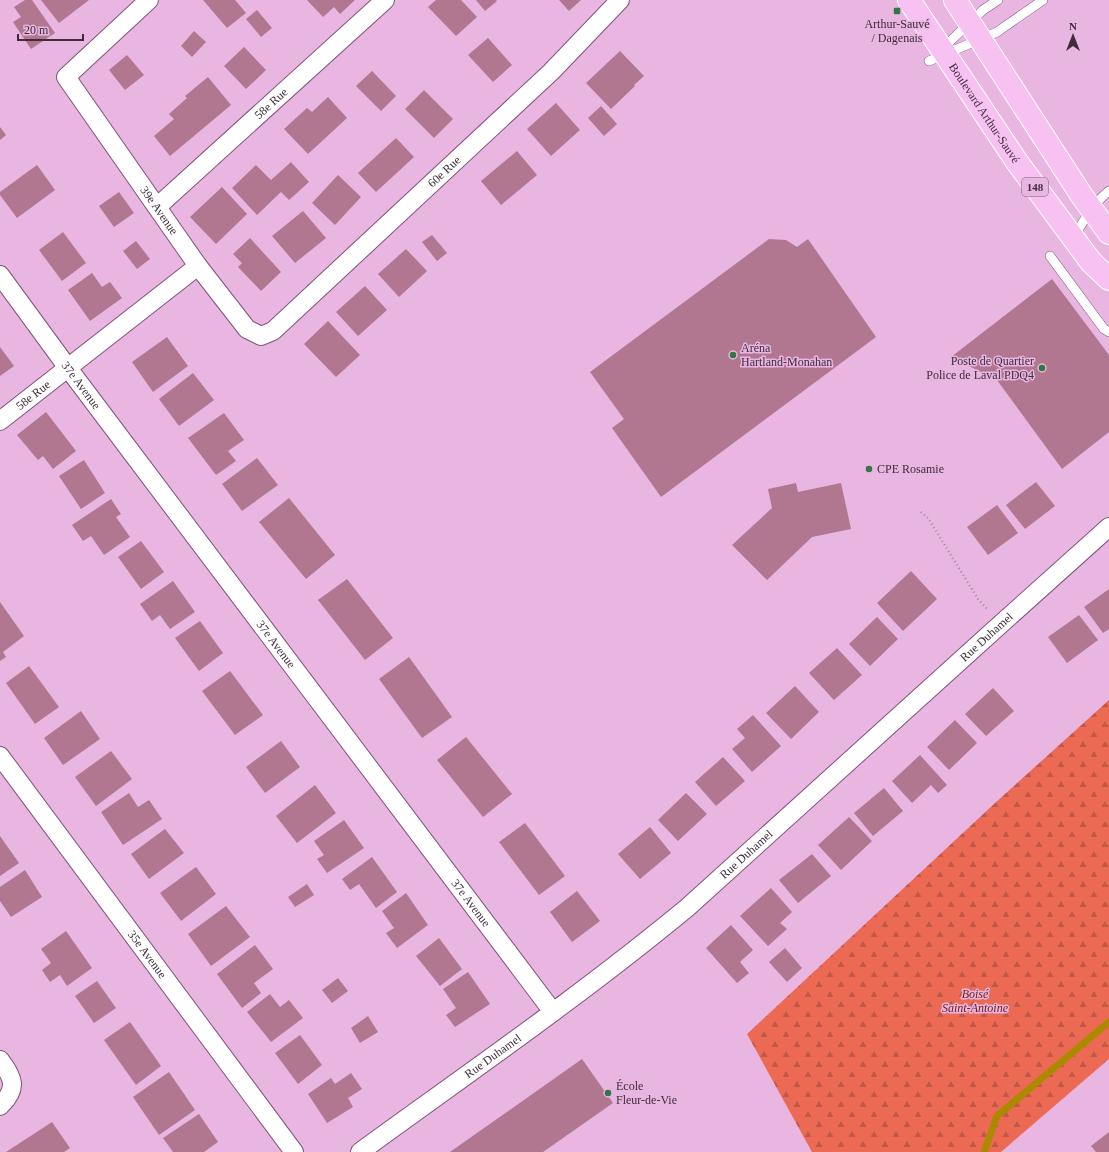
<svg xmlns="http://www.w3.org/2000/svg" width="1109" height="1152" viewBox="0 0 1109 1152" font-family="'Times New Roman',serif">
<defs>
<pattern id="forest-firs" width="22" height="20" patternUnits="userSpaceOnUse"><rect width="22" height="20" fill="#ec6a54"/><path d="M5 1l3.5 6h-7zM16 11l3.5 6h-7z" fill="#c15747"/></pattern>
</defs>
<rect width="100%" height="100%" fill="#e8b6e1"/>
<path fill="url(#forest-firs)" d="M1109,700V1059L1001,1152H812L747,1034L994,804Z"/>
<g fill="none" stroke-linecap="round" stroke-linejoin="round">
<path stroke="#ac8a00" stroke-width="7" d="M984,1152L997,1116L1109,1022"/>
</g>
<g fill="#b17690">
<path d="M25,0H32L55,33L31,49L13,22L21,17L14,7Z"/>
<path d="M41,0H89L59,23Z"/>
<path d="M203,0H235L246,13L227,28Z"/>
<path d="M307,0H355L340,14L334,7L323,17Z"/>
<path d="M436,0H461L477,17L456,36L428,7Z"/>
<path d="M476,0H496L497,1L485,11Z"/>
<path d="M559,0H581L569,11Z"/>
<path d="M257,10L272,28L261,37L246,19Z"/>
<path d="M194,31L206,42L192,57L181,46Z"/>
<path d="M488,38L512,65L493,82L468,55Z"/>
<path d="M244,47L266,70L246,89L224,66Z"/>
<path d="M620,51L644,76L634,85L635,86L611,109L586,83Z"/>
<path d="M127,55L144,75L125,90L109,70Z"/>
<path d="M372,71L396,96L381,111L356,86Z"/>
<path d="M208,77L231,105L170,156L154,136L174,119L169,114L187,98L185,96Z"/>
<path d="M424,90L453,119L434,138L405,109Z"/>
<path d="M328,97L347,118L308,154L284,129L307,108L312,112Z"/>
<path d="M556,103L580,130L551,156L527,129Z"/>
<path d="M601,106L617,124L604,136L588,118Z"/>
<path d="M0,127L6,135L0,140Z"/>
<path d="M396,138L414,157L376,192L358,173Z"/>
<path d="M517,151L537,175L501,205L481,181Z"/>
<path d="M291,162L309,182L289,200L281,192L257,215L232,188L256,165L271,180Z"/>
<path d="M37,165L55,190L17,218L0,195V192Z"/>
<path d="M338,175L361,197L335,225L312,203Z"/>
<path d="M222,187L247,214L216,244L190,217Z"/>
<path d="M119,192L134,213L114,227L99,206Z"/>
<path d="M303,211L326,238L295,263L272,236Z"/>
<path d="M63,232L86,263L62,281L39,250Z"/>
<path d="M432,235L447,253L437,261L422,242Z"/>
<path d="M250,238L281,272L261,291L238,267L242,263L233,254Z"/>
<path d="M769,239L786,240L797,247L808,239L876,337L661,497L612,428L624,419L590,372Z"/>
<path d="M136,241L150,259L137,269L123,251Z"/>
<path d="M406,249L427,271L399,297L378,274Z"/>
<path d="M92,273L102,287L110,282L122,298L90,321L68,290Z"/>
<path d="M1052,279L1109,355V432L1062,469L997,380L951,357Z"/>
<path d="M365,286L387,310L358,336L336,312Z"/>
<path d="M328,321L360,355L336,377L304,344Z"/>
<path d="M167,337L188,366L153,392L132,362Z"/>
<path d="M0,347L14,366L0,376Z"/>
<path d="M193,373L214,400L179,426L159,399Z"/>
<path d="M46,412L76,451L53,469L43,456L38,460L17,435Z"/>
<path d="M224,413L244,440L228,451L236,461L216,475L188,438Z"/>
<path d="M257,458L278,485L242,511L222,484Z"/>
<path d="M84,460L105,493L81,509L59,476Z"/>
<path d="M1036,482L1055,506L1025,529L1006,505Z"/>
<path d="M796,483L798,492L841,483L851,529L812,537L767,580L732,545L772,508L768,489Z"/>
<path d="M289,498L335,555L306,579L259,522Z"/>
<path d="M111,499L121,514L116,517L130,537L104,555L91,536L83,541L72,525Z"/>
<path d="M997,505L1018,533L988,555L967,527Z"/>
<path d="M141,541L164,572L141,589L118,557Z"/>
<path d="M911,571L937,599L903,631L877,603Z"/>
<path d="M347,579L393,638L365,660L318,600Z"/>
<path d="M173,581L195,612L170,629L160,615L152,621L140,604Z"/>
<path d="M1109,589V629L1103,633L1084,607Z"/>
<path d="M0,602L24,636L3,652L6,657L0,661Z"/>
<path d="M1079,615L1098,640L1067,663L1048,637Z"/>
<path d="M877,617L898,639L870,666L849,644Z"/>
<path d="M200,621L223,653L199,671L175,638Z"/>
<path d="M837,648L862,675L834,700L809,673Z"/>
<path d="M409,657L452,717L422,738L379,679Z"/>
<path d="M29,666L59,707L35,724L6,683Z"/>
<path d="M230,671L263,715L235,735L202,691Z"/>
<path d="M795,686L819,712L791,739L766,713Z"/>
<path d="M993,688L1014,711L986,736L965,714Z"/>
<path d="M81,711L100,739L63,765L44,738Z"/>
<path d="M753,715L781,746L752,772L732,749L745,738L737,729Z"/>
<path d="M955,720L977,743L949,770L927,747Z"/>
<path d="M466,737L512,794L483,817L437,760Z"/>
<path d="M281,741L300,767L265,793L246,767Z"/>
<path d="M111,751L132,779L96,806L75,777Z"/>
<path d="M920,755L947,785L938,793L931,785L912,803L892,781Z"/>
<path d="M723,757L745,781L716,806L695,782Z"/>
<path d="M315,785L336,813L297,843L276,816Z"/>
<path d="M884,788L903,811L873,836L854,813Z"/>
<path d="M129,793L138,807L149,800L162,819L123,845L101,812Z"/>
<path d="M686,793L707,814L678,841L658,820Z"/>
<path d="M849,817L872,841L841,870L818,845Z"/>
<path d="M344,820L364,848L327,873L317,859L324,855L314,841Z"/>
<path d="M525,823L565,876L539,895L499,842Z"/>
<path d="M650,827L671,853L640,879L618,854Z"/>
<path d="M165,829L184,853L149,879L131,854Z"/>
<path d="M0,836L19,863L0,876Z"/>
<path d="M812,854L831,876L798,903L779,880Z"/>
<path d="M372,857L397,892L376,908L359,884L350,890L342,879Z"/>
<path d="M196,867L216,894L181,921L160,893Z"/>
<path d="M25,870L42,897L11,917L0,901V887Z"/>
<path d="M307,884L314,895L295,907L288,897Z"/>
<path d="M771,888L792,912L780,923L787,929L768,946L740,916Z"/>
<path d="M577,891L600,921L572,942L550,912Z"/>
<path d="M406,893L428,925L397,948L386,933L394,928L382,911Z"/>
<path d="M226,906L250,937L211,966L188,934Z"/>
<path d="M731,925L753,950L740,962L749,973L737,983L706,948Z"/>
<path d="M66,931L92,968L67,986L60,975L50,982L42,970L51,963L41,949Z"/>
<path d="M439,938L462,969L440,986L416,956Z"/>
<path d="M255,945L273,969L254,983L261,993L242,1008L217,974Z"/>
<path d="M785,948L802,968L787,982L769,962Z"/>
<path d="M468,972L490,1004L455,1027L446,1015L456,1008L443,989Z"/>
<path d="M338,978L348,991L332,1003L322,990Z"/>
<path d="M97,981L116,1008L94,1023L75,996Z"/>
<path d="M270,994L280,1007L289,1000L303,1018L271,1042L247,1012Z"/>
<path d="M368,1016L378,1032L360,1043L351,1028Z"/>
<path d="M130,1022L161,1066L136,1085L104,1040Z"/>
<path d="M300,1035L322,1065L298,1084L275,1053Z"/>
<path d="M582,1059L613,1103L543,1152H450Z"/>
<path d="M169,1072L195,1110L159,1135L133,1097Z"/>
<path d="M351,1073L362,1089L348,1098L353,1107L327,1123L308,1094L331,1078L335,1084Z"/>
<path d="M199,1114L218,1142L204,1152H173L163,1138Z"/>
<path d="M52,1122L70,1148L64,1152H6Z"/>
<path d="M1109,1132V1152H1096L1091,1146Z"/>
</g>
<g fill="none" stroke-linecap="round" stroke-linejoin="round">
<g stroke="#80537a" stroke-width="10">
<g id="service">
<path d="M942,49L983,10L998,0"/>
<path d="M929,61L997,32L1043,0"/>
<path d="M1073,238C1084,221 1093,203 1109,191"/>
<path d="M1050,256L1104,329L1109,332"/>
</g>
</g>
<g stroke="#80537a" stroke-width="20">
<g id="minor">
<path id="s1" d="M149,0L66,77L198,266L247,329L261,336L273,331L551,72L620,0"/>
<path id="s2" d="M157,207L385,0"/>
<path id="s3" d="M0,275L68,368L553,1012"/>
<path id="s4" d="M0,421L198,266"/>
<path id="s5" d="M0,756L294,1152"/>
<path d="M0,1060C14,1078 18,1089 0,1106"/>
<path id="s6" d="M360,1152C470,1072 583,994 688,907L992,632L1109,527"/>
</g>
</g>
<g stroke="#fff" stroke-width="24">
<g id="primary">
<path id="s7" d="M909,0L1017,162L1091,262L1109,279"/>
<path d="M955,0L1082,196L1109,233"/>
</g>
</g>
<path stroke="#ad86a8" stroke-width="2.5" stroke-dasharray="1 3" stroke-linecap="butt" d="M921,512L928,518L978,599L988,610"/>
<use href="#service" stroke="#fff" stroke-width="9"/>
<use href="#minor" stroke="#fff" stroke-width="18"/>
<use href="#primary" stroke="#f7c1f1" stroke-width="22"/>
</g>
<g fill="#2e7845" stroke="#e8b6e1" stroke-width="1.5">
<rect x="893" y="7" width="8" height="8" rx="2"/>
<circle cx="733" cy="355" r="4"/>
<circle cx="1042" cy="368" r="4"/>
<circle cx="869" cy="469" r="4"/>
<circle cx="608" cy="1093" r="4"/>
</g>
<g text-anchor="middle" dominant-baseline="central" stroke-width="3" stroke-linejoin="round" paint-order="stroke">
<rect fill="#e8b6e1" stroke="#72556e" stroke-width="1" x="1022" y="178" width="26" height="18" rx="3"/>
<g font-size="11" font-weight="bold" fill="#3f2b3c">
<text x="1035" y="187">148</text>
</g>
<g font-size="12" fill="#3f2b3c" stroke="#e8b6e1" text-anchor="start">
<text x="897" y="24" text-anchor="middle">Arthur-Sauvé<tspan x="897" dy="14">/ Dagenais</tspan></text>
<text x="741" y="348">Aréna<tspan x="741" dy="14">Hartland-Monahan</tspan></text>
<text x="1034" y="361" text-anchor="end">Poste de Quartier<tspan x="1034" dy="14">Police de Laval PDQ4</tspan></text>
<text x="877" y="469">CPE Rosamie</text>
<text x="616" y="1086">École<tspan x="616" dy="14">Fleur-de-Vie</tspan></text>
</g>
<g font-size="12" fill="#3f2b3c" stroke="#e8b6e1">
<text stroke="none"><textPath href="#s2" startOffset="154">58e Rue</textPath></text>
<text stroke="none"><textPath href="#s7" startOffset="136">Boulevard Arthur-Sauvé</textPath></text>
<text stroke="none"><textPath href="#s1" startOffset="686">60e Rue</textPath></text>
<text stroke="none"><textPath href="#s1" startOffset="276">39e Avenue</textPath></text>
<text stroke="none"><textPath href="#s3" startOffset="137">37e Avenue</textPath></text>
<text stroke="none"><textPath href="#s4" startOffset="42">58e Rue</textPath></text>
<text stroke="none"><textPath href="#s6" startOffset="812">Rue Duhamel</textPath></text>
<text stroke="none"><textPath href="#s3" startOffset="461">37e Avenue</textPath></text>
<text stroke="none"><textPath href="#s6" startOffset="488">Rue Duhamel</textPath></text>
<text stroke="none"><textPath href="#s3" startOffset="785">37e Avenue</textPath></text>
<text stroke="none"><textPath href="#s5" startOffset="247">35e Avenue</textPath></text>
<text stroke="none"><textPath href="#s6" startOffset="164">Rue Duhamel</textPath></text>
</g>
<g font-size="12" font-style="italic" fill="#6d1b0f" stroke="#e8b6e1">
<text x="975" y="994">Boisé<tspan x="975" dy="14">Saint-Antoine</tspan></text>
</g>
</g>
<g transform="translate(1073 36)" stroke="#e8b6e1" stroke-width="3" paint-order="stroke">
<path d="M0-3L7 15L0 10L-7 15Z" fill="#3f2b3c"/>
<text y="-6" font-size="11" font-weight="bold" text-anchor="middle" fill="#3f2b3c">N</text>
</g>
<path d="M18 34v6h65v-6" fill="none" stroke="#3f2b3c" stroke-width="2"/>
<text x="24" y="34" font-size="12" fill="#3f2b3c" stroke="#e8b6e1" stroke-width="3" paint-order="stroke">20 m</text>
</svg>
